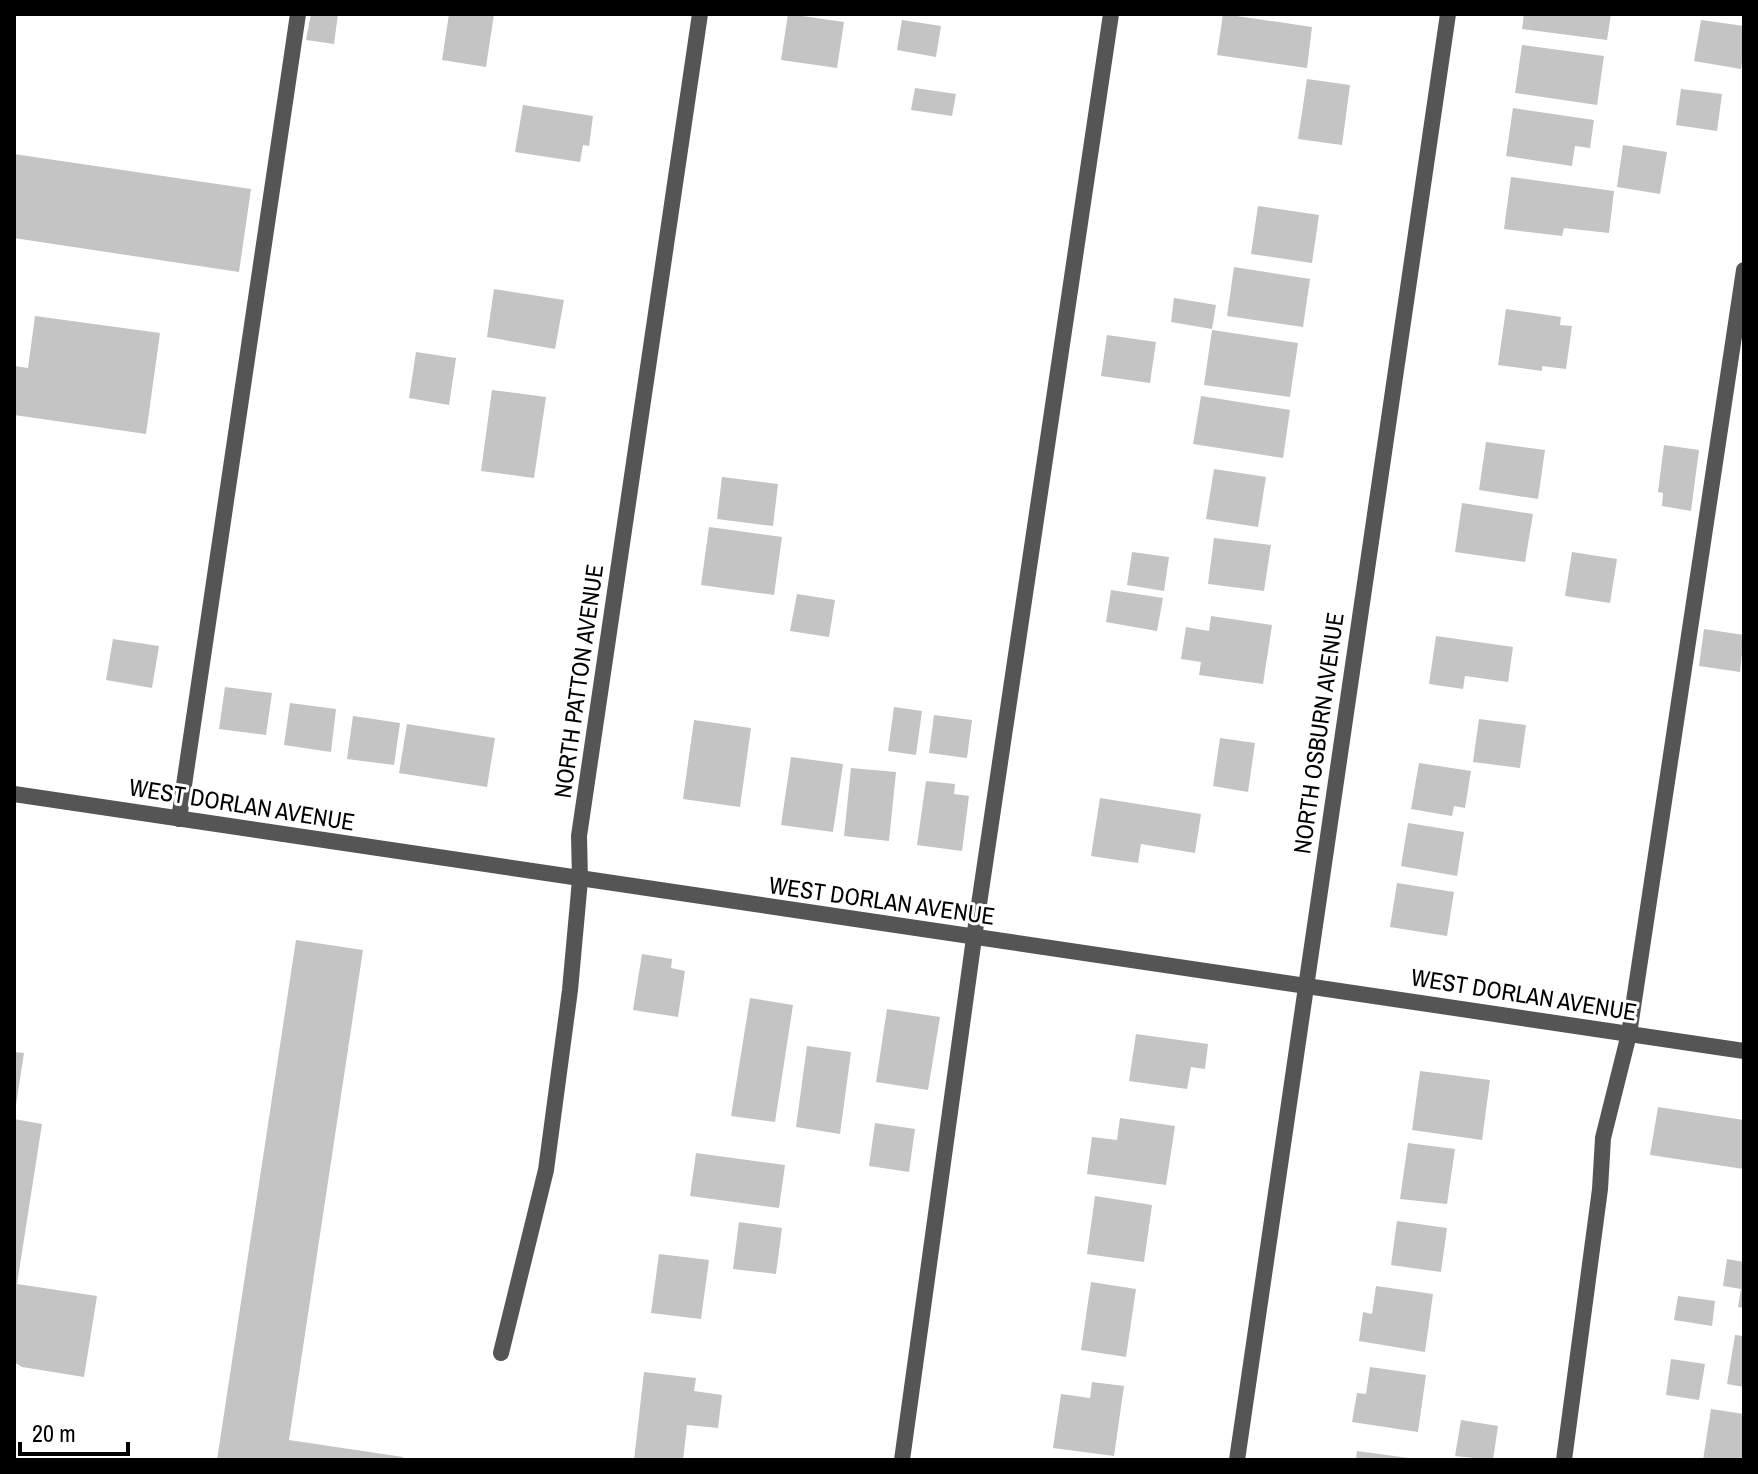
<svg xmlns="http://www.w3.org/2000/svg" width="1758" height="1474" viewBox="0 0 1758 1474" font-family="'Archivo Narrow',sans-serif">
<rect width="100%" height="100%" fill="#fff"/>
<g fill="#c4c4c4">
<path d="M311,14H338L334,44L306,40Z"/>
<path d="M449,14H494L486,67L442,60Z"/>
<path d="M788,14L844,22L837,68L781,60Z"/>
<path d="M1223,14L1312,27L1307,68L1217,55Z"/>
<path d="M1524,14H1611L1607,40L1522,29Z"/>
<path d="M902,20L941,26L936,57L897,50Z"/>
<path d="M1701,20L1744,26V50L1741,69L1694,61Z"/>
<path d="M1522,45L1604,56L1597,105L1515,93Z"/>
<path d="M1307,79L1350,85L1342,145L1298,139Z"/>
<path d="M915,88L956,94L952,116L911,110Z"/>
<path d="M1681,89L1722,94L1717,131L1676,125Z"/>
<path d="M523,105L593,116L589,146L583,145L580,162L515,152Z"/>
<path d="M1513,108L1594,120L1590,148L1575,146L1572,166L1506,156Z"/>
<path d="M1623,145L1667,152L1660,194L1617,187Z"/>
<path d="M14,154L251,189L239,272L14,238Z"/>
<path d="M1511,177L1614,191L1609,233L1564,228L1562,236L1504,229Z"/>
<path d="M1258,206L1319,215L1312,263L1251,254Z"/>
<path d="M1234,267L1310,279L1303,327L1227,316Z"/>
<path d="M494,289L564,300L555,349L487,337Z"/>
<path d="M1174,298L1216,305L1212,329L1171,322Z"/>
<path d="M1506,309L1561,317L1560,325L1572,326L1566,369L1542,366V371L1498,365Z"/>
<path d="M35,316L160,333L146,434L14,415V366L28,368Z"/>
<path d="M1212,330L1298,343L1290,397L1204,385Z"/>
<path d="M1107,335L1156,342L1150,383L1101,376Z"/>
<path d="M416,352L456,358L449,405L409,398Z"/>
<path d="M492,390L546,397L534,478L481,471Z"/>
<path d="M1201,396L1290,410L1283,458L1193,444Z"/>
<path d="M1486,442L1545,450L1538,499L1479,490Z"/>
<path d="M1664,445L1699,450L1691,511L1662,506L1663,493L1658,492Z"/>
<path d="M1214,469L1266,477L1258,527L1206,519Z"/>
<path d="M722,477L778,484L773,526L717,519Z"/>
<path d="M1462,503L1533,514L1525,562L1455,552Z"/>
<path d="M709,527L782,537L774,595L701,585Z"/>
<path d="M1214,538L1271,545L1264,591L1208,584Z"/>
<path d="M1132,552L1169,557L1164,591L1127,585Z"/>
<path d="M1572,552L1617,559L1610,603L1565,596Z"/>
<path d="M1111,590L1163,598L1157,631L1106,622Z"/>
<path d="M797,594L835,600L829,637L790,631Z"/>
<path d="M1211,616L1272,625L1263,684L1199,675L1201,662L1181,659L1186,627L1209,631Z"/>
<path d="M1704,629L1744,635L1740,672L1699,666Z"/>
<path d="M1436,636L1513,647L1508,682L1465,676L1463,689L1429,684Z"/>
<path d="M113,639L159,646L152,688L106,680Z"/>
<path d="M225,687L272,693L266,735L219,729Z"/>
<path d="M290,703L336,709L331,752L284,745Z"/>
<path d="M894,707L922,711L916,755L888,751Z"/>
<path d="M934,715L972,720L967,758L929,753Z"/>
<path d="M353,716L400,723L394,765L347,759Z"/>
<path d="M1479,719L1526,725L1520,768L1473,762Z"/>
<path d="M694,720L751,728L740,807L683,799Z"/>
<path d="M407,724L495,738L487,787L399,773Z"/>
<path d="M1220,738L1255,743L1248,792L1213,786Z"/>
<path d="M791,757L843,764L833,832L781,825Z"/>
<path d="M1419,763L1471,771L1465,808L1454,806L1452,816L1411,809Z"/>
<path d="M851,768L896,772L889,841L844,836Z"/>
<path d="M926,781L955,784L954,794L969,796L962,851L917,845Z"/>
<path d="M1100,798L1201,814L1195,853L1141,844L1138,863L1091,856Z"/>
<path d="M1408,823L1464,832L1457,876L1401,866Z"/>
<path d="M1397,883L1454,892L1447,936L1390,927Z"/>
<path d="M296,940L363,950L289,1440L403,1457V1460H217Z"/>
<path d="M642,954L672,959L671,968L685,971L678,1017L633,1010Z"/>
<path d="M750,998L793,1005L775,1122L731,1116Z"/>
<path d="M887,1009L940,1017L928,1090L876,1082Z"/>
<path d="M1136,1034L1208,1044L1205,1069L1191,1067L1187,1089L1129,1081Z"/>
<path d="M807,1046L851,1052L840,1134L796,1127Z"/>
<path d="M14,1052L24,1053L16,1105H14Z"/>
<path d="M1420,1071L1490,1080L1482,1140L1412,1130Z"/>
<path d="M1658,1107L1744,1120V1169L1650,1155Z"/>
<path d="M1120,1118L1175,1126L1166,1185L1087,1174L1092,1137L1117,1140Z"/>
<path d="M14,1119L42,1124L17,1284L97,1296L84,1377L22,1367L14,1362Z"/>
<path d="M875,1123L915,1129L909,1172L869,1166Z"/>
<path d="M1408,1143L1455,1149L1447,1204L1400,1199Z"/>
<path d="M696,1153L785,1165L779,1208L690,1196Z"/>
<path d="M1095,1196L1152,1205L1144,1262L1087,1254Z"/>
<path d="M1397,1221L1447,1228L1441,1272L1391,1265Z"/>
<path d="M739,1222L782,1228L776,1274L733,1269Z"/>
<path d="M659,1254L709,1260L701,1319L651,1313Z"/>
<path d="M1727,1259L1744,1262V1308L1738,1307L1741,1289L1723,1286Z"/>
<path d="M1091,1282L1136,1289L1126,1357L1081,1350Z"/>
<path d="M1376,1286L1433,1294L1425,1352L1359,1341L1363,1312L1372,1314Z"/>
<path d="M1678,1296L1715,1301L1712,1326L1674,1320Z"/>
<path d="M1735,1335L1744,1336V1387L1727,1384Z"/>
<path d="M1671,1359L1705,1364L1699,1400L1666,1395Z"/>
<path d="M1370,1367L1426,1375L1418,1432L1352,1422L1357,1393L1366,1394Z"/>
<path d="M644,1372L696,1378L694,1391L722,1395L718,1428L687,1425L683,1460H634Z"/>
<path d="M1092,1382L1124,1386L1114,1456L1053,1448L1061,1394L1090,1398Z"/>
<path d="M1711,1409L1744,1414V1460H1703Z"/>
<path d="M1461,1420L1498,1426L1493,1460L1455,1456Z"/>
<path d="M1357,1451L1409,1458V1460H1356Z"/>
</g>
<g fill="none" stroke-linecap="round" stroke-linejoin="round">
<g stroke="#555" stroke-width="16">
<path d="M179,819L298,14"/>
<path d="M902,1460L974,938L1111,14"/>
<path d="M1564,1460L1600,1189L1603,1138L1629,1034L1744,270"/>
</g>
<g stroke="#555" stroke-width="16">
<path d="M14,794C591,880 1167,965 1744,1051"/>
<path d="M501,1353L546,1170L570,990L580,880L579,836L700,14"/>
<path d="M1237,1460L1448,14"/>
</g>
</g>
<g text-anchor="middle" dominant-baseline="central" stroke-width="6" stroke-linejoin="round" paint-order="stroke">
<g font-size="24" fill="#000" stroke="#fff">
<text transform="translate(578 681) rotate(-82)">NORTH PATTON AVENUE</text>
<text transform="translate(1318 733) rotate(-82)">NORTH OSBURN AVENUE</text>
<text transform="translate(242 804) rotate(9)">WEST DORLAN AVENUE</text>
<text transform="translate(882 900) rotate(8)">WEST DORLAN AVENUE</text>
<text transform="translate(1524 994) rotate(9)">WEST DORLAN AVENUE</text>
</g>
</g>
<rect width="1758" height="1474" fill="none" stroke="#000000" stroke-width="32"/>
<path d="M20 1442v12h108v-12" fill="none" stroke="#000000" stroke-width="4"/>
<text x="32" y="1442" font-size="24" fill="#000000" stroke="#ffffff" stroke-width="6" paint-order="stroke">20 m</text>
</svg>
